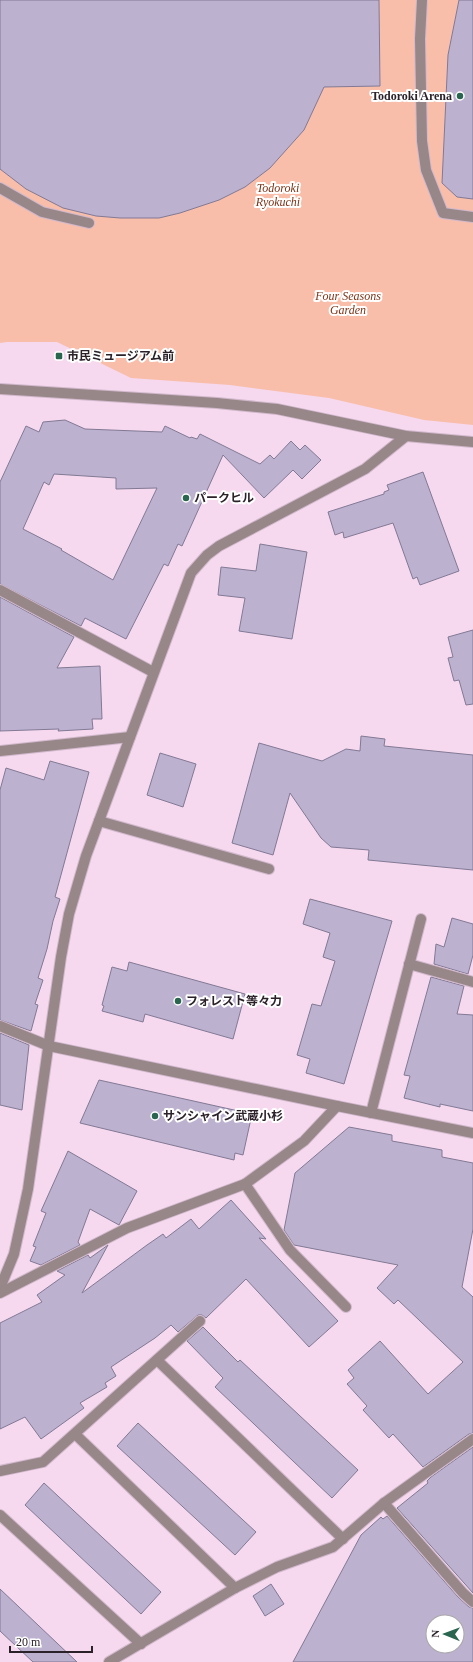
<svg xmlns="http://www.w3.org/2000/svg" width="473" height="1662" viewBox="0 0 473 1662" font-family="'Times New Roman','Noto Sans JP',serif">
<rect width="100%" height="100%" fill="#f6d9ef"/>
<path fill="#f8beaa" d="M0,0H473V425L424,420L329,398L230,385L131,378L57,342H7L0,343Z"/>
<g fill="#bcb2d0" stroke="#827995" fill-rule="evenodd">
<path d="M0,0H379L380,86L324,87L304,130L270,168L245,187L219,200L180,213L159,218H120L96,216L63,208L26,189L0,169Z"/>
<path d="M459,0H473V199L457,197L442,183L448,55Z"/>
<path d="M65,420L85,429L162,432L165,426L190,438L191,437L197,439L200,434L260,464L270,455L274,459L291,441L300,450L305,445L321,460L302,479L293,470L264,498L223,455L182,546L178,544L168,566L164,564L126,639L85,618L81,626L0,584V482L26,426L39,432L43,422ZM54,474L116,478V489L157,488L113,580L61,550L62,549L23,529L44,482L49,485Z"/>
<path d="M423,472L459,571L420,585L417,577L413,579L393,523L344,538L343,532L335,535L328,512L384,494V492L389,490L387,485Z"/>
<path d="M260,544L307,552L292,639L239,631L245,598L218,595L221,567L256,571Z"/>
<path d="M0,597L74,637L57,668L100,666L102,719H92L93,729L58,731L59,729L0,731Z"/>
<path d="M473,630V704L466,705L459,680L454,681L448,658L453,657L448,637Z"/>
<path d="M361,736L385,739L384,746L473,755V870L368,860L369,850L331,847L321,838L290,793L273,855L232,843L259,743L322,761L346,749L360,751Z"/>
<path d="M160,753L196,764L183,807L147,795Z"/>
<path d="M50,761L89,772L55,897L60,899L53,921L47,949L38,978L43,980L35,1004L38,1005L31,1031L0,1020V790L6,768L44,780Z"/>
<path d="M310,899L392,921L344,1084L306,1073L310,1059L297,1055L312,1004L321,1006L335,961L323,957L330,933L303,924Z"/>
<path d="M452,918L473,924V955L468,974L434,964L436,944L444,947Z"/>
<path d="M129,962L245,994L233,1039L145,1014L143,1022L102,1011L104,1006L102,1005L112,967L127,971Z"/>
<path d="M431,977L464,986L457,1014L473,1015V1111L440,1104V1107L404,1098L410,1076L404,1075Z"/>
<path d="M0,1033L29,1045L22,1110L0,1105Z"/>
<path d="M99,1080L252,1114L243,1155L235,1153L234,1160L80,1123Z"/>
<path d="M349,1127L392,1135V1141L442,1150V1157L473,1163V1229L462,1287L473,1297V1433L469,1434L423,1467L393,1434L389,1438L363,1410L367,1406L347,1384L354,1378L348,1370L380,1341L428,1394L463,1362L398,1300L394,1304L377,1288L398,1265L294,1245L284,1230L295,1173Z"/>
<path d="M68,1151L137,1191L119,1225L90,1209L78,1242L80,1245L41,1265L30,1261L36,1247L33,1246L46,1213L41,1211Z"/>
<path d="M231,1200L266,1239L259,1238L338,1321L309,1347L246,1279L206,1318L202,1315H198L178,1332L171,1325L155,1338L111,1367L116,1376L105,1383L107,1387L80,1403L84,1408L41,1439L25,1417L0,1429V1323L42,1302L37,1295L65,1275L57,1271L88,1255L90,1258L108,1245L82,1293L147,1245L163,1234L166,1238L191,1219L199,1229Z"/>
<path d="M203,1327L238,1362L240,1360L358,1470L332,1498L215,1387L223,1378L187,1341Z"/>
<path d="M138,1423L256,1532L235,1555L117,1446Z"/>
<path d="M473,1447V1593L397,1508L428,1483L427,1481L431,1477Z"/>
<path d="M44,1483L161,1592L141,1614L25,1505Z"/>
<path d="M387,1516L458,1597L469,1607L473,1608V1662H293L361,1535L381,1517L383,1519ZM433,1622H457V1646H433Z"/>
<path d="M271,1584L284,1604L265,1616L253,1596Z"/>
<path d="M0,1589L77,1662H33L0,1631Z"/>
</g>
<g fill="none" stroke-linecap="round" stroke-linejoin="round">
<g stroke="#d1b8cb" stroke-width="12">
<g id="minor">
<path d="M422,0L420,39L422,141L426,170L443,213L473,217"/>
<path d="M0,188L42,212L89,223"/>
<path d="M0,389L217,403L277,409L406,436L473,442"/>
<path d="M0,590L153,672"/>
<path d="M0,751L130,737"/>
<path d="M99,821L269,869"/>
<path d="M409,964L473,982"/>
<path d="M0,1026L49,1046L337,1106L473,1133"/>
<path d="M371,1113L421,919"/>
<path d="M245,1184L290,1250L346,1307"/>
<path d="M0,1288L14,1254L28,1189L61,957L69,914L86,856L191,573L207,555L219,546L365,469L406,436"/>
<path d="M0,1293L127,1228L245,1184L304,1141L337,1106"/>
<path d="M157,1360L343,1539"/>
<path d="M75,1434L235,1588"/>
<path d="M0,1471L43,1462L200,1321"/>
<path d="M384,1503L463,1593L473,1602"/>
<path d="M0,1515L141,1644"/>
<path d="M109,1662L235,1588L277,1567L333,1547L384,1503L473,1439"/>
</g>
</g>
<use href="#minor" stroke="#978789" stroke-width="10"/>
</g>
<g fill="#2a654f" stroke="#fff" stroke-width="1.5">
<circle cx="460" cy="96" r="4"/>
<rect x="55" y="352" width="8" height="8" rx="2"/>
<circle cx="186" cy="498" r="4"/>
<circle cx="178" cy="1001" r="4"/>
<circle cx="155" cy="1116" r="4"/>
</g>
<g text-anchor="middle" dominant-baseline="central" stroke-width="4" stroke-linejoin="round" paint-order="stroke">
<g font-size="12" font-weight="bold" fill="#2b2129" stroke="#fff" text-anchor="start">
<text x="452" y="96" text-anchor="end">Todoroki Arena</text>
<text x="67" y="356">市民ミュージアム前</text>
<text x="194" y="498">パークヒル</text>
<text x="186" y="1001">フォレスト等々力</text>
<text x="163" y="1116">サンシャイン武蔵小杉</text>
</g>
<g font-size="12" font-style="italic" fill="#7b3317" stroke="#fff">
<text x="278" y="188">Todoroki<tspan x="278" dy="14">Ryokuchi</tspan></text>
<text x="348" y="296">Four Seasons<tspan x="348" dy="14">Garden</tspan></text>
</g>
</g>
<g transform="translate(445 1634) rotate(271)"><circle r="19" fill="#ffffff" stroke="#aaa6a9"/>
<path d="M0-3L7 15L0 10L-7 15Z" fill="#2a654f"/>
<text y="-6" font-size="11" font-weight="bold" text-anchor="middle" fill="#2b2129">N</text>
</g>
<path d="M10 1646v6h82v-6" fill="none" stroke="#2b2129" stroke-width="2"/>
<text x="16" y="1646" font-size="12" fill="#2b2129" stroke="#ffffff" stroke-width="3" paint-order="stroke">20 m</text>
</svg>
